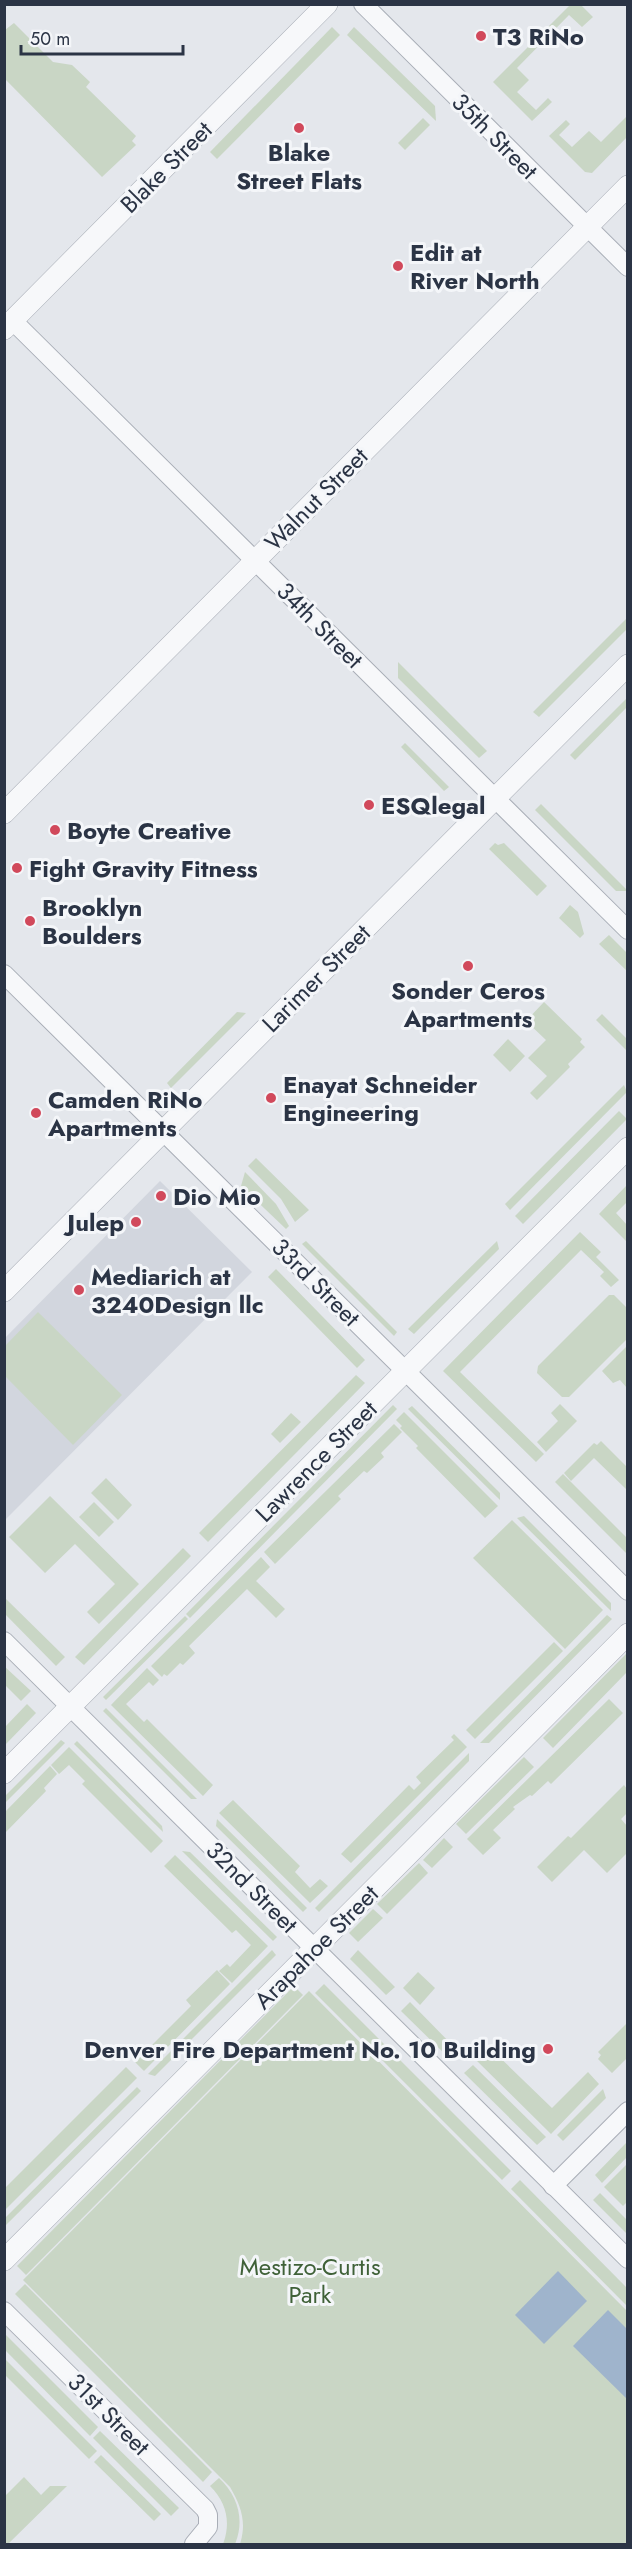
<svg xmlns="http://www.w3.org/2000/svg" width="632" height="2549" viewBox="0 0 632 2549" font-family="Jost,sans-serif">
<rect width="100%" height="100%" fill="#e4e7ec"/>
<path fill="#d2d6de" d="M160,1181L252,1272L5,1520V1338Z"/>
<g fill="#c9d6c5">
<path d="M570,5H581L593,17L582,27L569,15L517,68L529,80L517,92L536,110L548,98L552,102L532,121L493,82Z"/>
<path d="M14,23L53,62L72,65L90,82L86,87L136,136L132,141L136,145L102,177L5,79V30Z"/>
<path d="M332,27L340,35L217,159L210,152Z"/>
<path d="M354,27L435,106L436,121L347,35Z"/>
<path d="M627,116V137L592,173L585,172L549,136L566,120L570,124L559,135L572,147L589,131L601,142Z"/>
<path d="M423,118L430,125L405,150L398,143Z"/>
<path d="M627,618V629L539,717L533,712Z"/>
<path d="M398,662L487,751L479,758L398,678Z"/>
<path d="M627,698V707L575,760L570,755Z"/>
<path d="M405,743L449,787L444,791L401,747Z"/>
<path d="M541,804L627,890V891H616L535,810Z"/>
<path d="M495,843L498,845L504,843L547,886L537,896L489,849Z"/>
<path d="M570,905L578,912L584,934L580,938L559,918Z"/>
<path d="M609,935L627,953V971L599,944Z"/>
<path d="M544,1002L582,1039L580,1042L585,1047L568,1064L570,1067L537,1100L530,1093L547,1076L528,1058L546,1040L526,1021Z"/>
<path d="M237,1012L246,1013L171,1088L167,1083Z"/>
<path d="M602,1014L627,1039V1051L596,1020Z"/>
<path d="M508,1039L525,1056L510,1072L493,1055Z"/>
<path d="M624,1085L627,1092L510,1210L505,1204Z"/>
<path d="M619,1111L627,1119L523,1224L515,1216Z"/>
<path d="M256,1158L309,1210L295,1222L281,1199L248,1166Z"/>
<path d="M245,1172L276,1204L289,1226L286,1229L241,1186Z"/>
<path d="M627,1185V1202L616,1213L627,1225V1242L599,1214Z"/>
<path d="M580,1232L601,1252L596,1257L619,1280L611,1287L600,1276L604,1272L581,1250L460,1372L544,1454L536,1462L443,1371Z"/>
<path d="M306,1241L397,1332L394,1336L302,1244Z"/>
<path d="M497,1241L499,1249L414,1334L408,1329Z"/>
<path d="M276,1269L365,1360L357,1368L268,1277Z"/>
<path d="M609,1295H614L627,1308V1339L569,1397H562L537,1373L538,1366Z"/>
<path d="M38,1312L122,1395L73,1445L5,1376V1346Z"/>
<path d="M627,1346V1388L620,1380L613,1383L602,1371Z"/>
<path d="M356,1375L365,1383L208,1542L199,1533Z"/>
<path d="M560,1404L577,1421L546,1452L537,1442L558,1421L551,1413Z"/>
<path d="M393,1405L397,1409L190,1618L186,1614Z"/>
<path d="M412,1406L500,1493V1500L408,1409Z"/>
<path d="M404,1412L498,1506L485,1518L416,1448L418,1446L400,1428L402,1426L396,1420Z"/>
<path d="M291,1413L301,1422L280,1443L271,1434Z"/>
<path d="M394,1424L402,1432L381,1453L384,1457L367,1473L364,1471L338,1496L341,1499L275,1564L264,1552Z"/>
<path d="M601,1441L627,1467V1490L594,1458L571,1481L564,1473L594,1443L597,1445Z"/>
<path d="M563,1474L627,1538V1554L555,1482Z"/>
<path d="M106,1478L132,1505L118,1520L91,1493Z"/>
<path d="M50,1496L139,1584L99,1624L87,1612L115,1584L75,1544L45,1573L9,1537Z"/>
<path d="M94,1502L114,1522L99,1537L79,1517Z"/>
<path d="M524,1516L611,1603V1611L517,1518Z"/>
<path d="M512,1520L603,1610L565,1649L473,1558Z"/>
<path d="M183,1548L191,1556L84,1665L75,1657Z"/>
<path d="M261,1557L270,1567L256,1581L285,1609L276,1618L247,1589L189,1646L195,1653L183,1665L180,1663L167,1676L164,1674L162,1677L151,1666Z"/>
<path d="M4,1597L65,1657L56,1666L5,1614Z"/>
<path d="M607,1615L612,1619L489,1743H480Z"/>
<path d="M185,1616L188,1619L106,1700L103,1697Z"/>
<path d="M554,1642L563,1651L475,1739L466,1730Z"/>
<path d="M627,1653V1672L553,1748L543,1738Z"/>
<path d="M4,1666L31,1691L21,1701L5,1685Z"/>
<path d="M147,1668L159,1680L153,1686L149,1682L126,1704L144,1722L147,1719L213,1785L203,1796L111,1705Z"/>
<path d="M609,1699L623,1713L551,1784L548,1781L532,1796L530,1795L513,1807L515,1809L493,1830L501,1838L483,1855L467,1839Z"/>
<path d="M27,1704L36,1713L5,1745V1727Z"/>
<path d="M106,1708L197,1799H191L103,1711Z"/>
<path d="M454,1734L467,1747L351,1863L341,1854L409,1785L414,1790L421,1783L416,1777L454,1740L451,1737Z"/>
<path d="M61,1740L65,1743L5,1803V1796Z"/>
<path d="M77,1741L162,1826L163,1832L74,1744Z"/>
<path d="M69,1747L163,1841L151,1853L82,1784L85,1781L69,1765L59,1774L51,1765Z"/>
<path d="M469,1753V1761L319,1912L315,1908Z"/>
<path d="M524,1757L534,1767L466,1834L456,1824Z"/>
<path d="M50,1766L57,1774L44,1788L46,1791L5,1833V1812Z"/>
<path d="M624,1785L627,1789V1813L621,1819L627,1826V1853L607,1873L584,1850L552,1882L537,1867L568,1836L571,1838Z"/>
<path d="M233,1800L300,1866L295,1872L310,1888L320,1879L328,1886L310,1903L219,1813Z"/>
<path d="M217,1819L307,1908L303,1912L216,1826Z"/>
<path d="M444,1838L453,1847L432,1868L423,1860Z"/>
<path d="M182,1851L190,1852L277,1937L273,1941Z"/>
<path d="M175,1855L268,1946L232,1983L219,1971L227,1964L230,1967L251,1945L236,1930L232,1933L164,1866Z"/>
<path d="M419,1863L428,1873L387,1914L377,1904Z"/>
<path d="M373,1909L383,1918L358,1942L349,1933Z"/>
<path d="M272,1950L276,1955L155,2076L148,2074Z"/>
<path d="M358,1950L395,1987L386,1995L350,1959Z"/>
<path d="M217,1970L230,1984L144,2071L135,2062L191,2006L186,2000Z"/>
<path d="M418,1972L435,1988L420,2005L403,1988Z"/>
<path d="M324,1984L511,2171L502,2180L315,1993Z"/>
<path d="M294,1986L303,1995L26,2275L17,2266Z"/>
<path d="M309,1991L627,2311V2544H240C247,2522 241,2506 230,2487L23,2280Z"/>
<path d="M410,2002L457,2050L449,2058L401,2011Z"/>
<path d="M627,2023V2058L612,2073L598,2059L601,2055L598,2052Z"/>
<path d="M490,2048L552,2108L588,2072L599,2084L551,2134L477,2061Z"/>
<path d="M473,2065L546,2137L537,2145L464,2073Z"/>
<path d="M126,2067L137,2078L5,2210V2188Z"/>
<path d="M137,2087L141,2091L5,2226V2218Z"/>
<path d="M603,2089L606,2098L563,2141L557,2135Z"/>
<path d="M627,2142V2157L602,2183L595,2175Z"/>
<path d="M627,2164V2202L623,2206L604,2187Z"/>
<path d="M520,2180L627,2288V2306L511,2189Z"/>
<path d="M600,2193L627,2220V2234L593,2200Z"/>
<path d="M25,2284L212,2472L203,2482L15,2294Z"/>
<path d="M5,2334L98,2427L90,2436L5,2350Z"/>
<path d="M5,2359L97,2451L89,2459L5,2375Z"/>
<path d="M100,2431L179,2508L171,2516L93,2438Z"/>
<path d="M101,2455L161,2514L154,2521L94,2462Z"/>
<path d="M24,2477L41,2495L50,2486H67L8,2544H5V2496Z"/>
<path d="M219,2478C238,2496 245,2520 235,2544H223C231,2523 227,2503 210,2486Z"/>
</g>
<g fill="#9fb4cc">
<path d="M558,2271L587,2301L544,2344L515,2315Z"/>
<path d="M608,2310L627,2329V2399L573,2346Z"/>
</g>
<g fill="none" stroke-linecap="round" stroke-linejoin="round">
<g stroke="#a9aeb7" stroke-width="20">
<g id="minor">
<path d="M363,4L628,267"/>
<path d="M13,321L628,930"/>
<path d="M4,974L628,1591"/>
<path d="M4,1641L628,2259"/>
<path d="M553,2186L628,2111"/>
<path d="M4,2311L205,2509L208,2515V2527L194,2544"/>
</g>
</g>
<g stroke="#a9aeb7" stroke-width="22">
<g id="tertiary">
<path d="M4,329L327,4"/>
<path d="M4,813L628,186"/>
<path d="M4,1291L628,665"/>
<path d="M4,1773L628,1148"/>
<path d="M4,2260L628,1634"/>
</g>
</g>
<use href="#minor" stroke="#f7f8fa" stroke-width="18"/>
<use href="#tertiary" stroke="#f7f8fa" stroke-width="21"/>
</g>
<g fill="#d1495b" stroke="#f4f6f9" stroke-width="2">
<circle cx="481" cy="36" r="6"/>
<circle cx="299" cy="128" r="6"/>
<circle cx="398" cy="266" r="6"/>
<circle cx="369" cy="805" r="6"/>
<circle cx="55" cy="830" r="6"/>
<circle cx="17" cy="868" r="6"/>
<circle cx="30" cy="921" r="6"/>
<circle cx="468" cy="966" r="6"/>
<circle cx="271" cy="1098" r="6"/>
<circle cx="36" cy="1113" r="6"/>
<circle cx="161" cy="1196" r="6"/>
<circle cx="136" cy="1222" r="6"/>
<circle cx="79" cy="1290" r="6"/>
<circle cx="548" cy="2049" r="6"/>
</g>
<g text-anchor="middle" dominant-baseline="central" stroke-width="6" stroke-linejoin="round" paint-order="stroke">
<g font-size="24" font-weight="bold" fill="#2b3445" stroke="#f4f6f9" text-anchor="start">
<text x="493" y="36">T3 RiNo</text>
<text x="299" y="152" text-anchor="middle">Blake<tspan x="299" dy="28">Street Flats</tspan></text>
<text x="410" y="252">Edit at<tspan x="410" dy="28">River North</tspan></text>
<text x="381" y="805">ESQlegal</text>
<text x="67" y="830">Boyte Creative</text>
<text x="29" y="868">Fight Gravity Fitness</text>
<text x="42" y="907">Brooklyn<tspan x="42" dy="28">Boulders</tspan></text>
<text x="468" y="990" text-anchor="middle">Sonder Ceros<tspan x="468" dy="28">Apartments</tspan></text>
<text x="283" y="1084">Enayat Schneider<tspan x="283" dy="28">Engineering</tspan></text>
<text x="48" y="1099">Camden RiNo<tspan x="48" dy="28">Apartments</tspan></text>
<text x="173" y="1196">Dio Mio</text>
<text x="124" y="1222" text-anchor="end">Julep</text>
<text x="91" y="1276">Mediarich at<tspan x="91" dy="28">3240Design llc</tspan></text>
<text x="536" y="2049" text-anchor="end">Denver Fire Department No. 10 Building</text>
</g>
<g font-size="24" fill="#2b3445" stroke="#f4f6f9">
<text transform="translate(495 136) rotate(45)">35th Street</text>
<text transform="translate(166 167) rotate(-45)">Blake Street</text>
<text transform="translate(316 499) rotate(-45)">Walnut Street</text>
<text transform="translate(320 625) rotate(45)">34th Street</text>
<text transform="translate(316 978) rotate(-45)">Larimer Street</text>
<text transform="translate(316 1282) rotate(45)">33rd Street</text>
<text transform="translate(316 1461) rotate(-45)">Lawrence Street</text>
<text transform="translate(252 1887) rotate(45)">32nd Street</text>
<text transform="translate(316 1947) rotate(-45)">Arapahoe Street</text>
<text transform="translate(109 2414) rotate(45)">31st Street</text>
</g>
<g font-size="24" fill="#3f6138" stroke="#f4f6f9">
<text x="310" y="2266">Mestizo-Curtis<tspan x="310" dy="28">Park</tspan></text>
</g>
</g>
<rect width="632" height="2549" fill="none" stroke="#2b3445" stroke-width="12"/>
<path d="M21 45v9h162v-9" fill="none" stroke="#2b3445" stroke-width="3"/>
<text x="30" y="45" font-size="18" fill="#2b3445" stroke="#f4f6f9" stroke-width="4.5" paint-order="stroke">50 m</text>
</svg>
